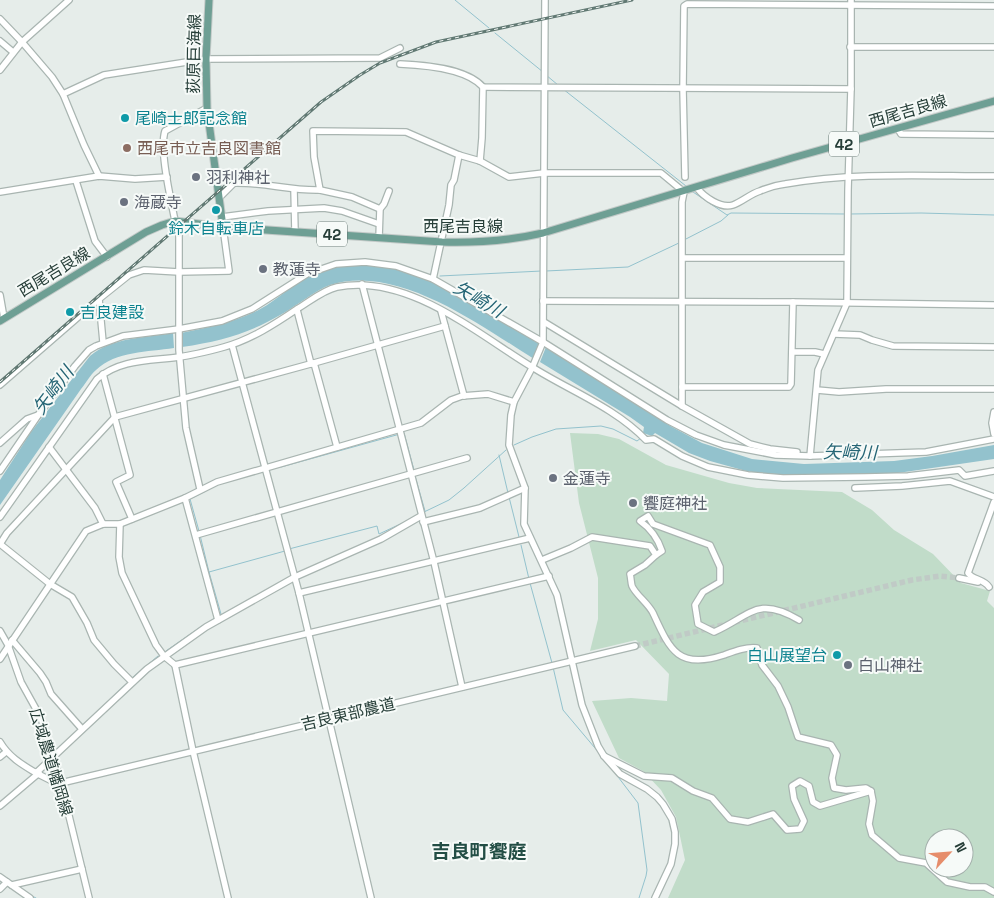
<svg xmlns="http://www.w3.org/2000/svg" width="994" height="898" viewBox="0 0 994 898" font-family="'Space Grotesk','Noto Sans JP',sans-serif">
<rect width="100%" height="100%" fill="#e6edea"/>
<path fill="#c1dcc9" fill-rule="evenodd" d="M570,433L598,434L619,439L666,465L729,483L757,488L842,492L872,510L894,530L933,554L961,583L990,591L987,601L994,608V898H668L685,860L676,817L661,790L643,771L619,758L592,701L631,698L667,701L669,674L636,640L590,651L598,619V578L579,503ZM934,838H964V868H934Z"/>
<g fill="#93c2cd">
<path d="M368,264C382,265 397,266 410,272C455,290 497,318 540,342L534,359C481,326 397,263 330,285C316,290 296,306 282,314C248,334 221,341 182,347L181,333C209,327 237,322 262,308C275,301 286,290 299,282C319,268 345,265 368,264Z"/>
<path d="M173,333L174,348C148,352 116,351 96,370C90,375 86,383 81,389L0,505V480L31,432L90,356C112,337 146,338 173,333Z"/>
<path d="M546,347L672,427L702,443L752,459L804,464L894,461L932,456L994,445V459L884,475L779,476L746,471L710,461L689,453L655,433L652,436L643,433L644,427L630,417L540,362Z"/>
</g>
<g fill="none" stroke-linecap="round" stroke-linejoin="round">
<g stroke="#93c2cd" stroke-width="1">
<path d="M455,0L489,28"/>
<path d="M495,33L543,72"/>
<path d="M546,75L558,85"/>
<path d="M563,89L686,186"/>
<path d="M693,192L727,215L731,213L846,214"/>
<path d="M850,214L921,213L994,215"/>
<path d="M684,240L721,221L728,215"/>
<path d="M546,271L628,267L681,242"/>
<path d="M440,276L542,271"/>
<path d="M404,433L414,470"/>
<path d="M514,445L532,437L556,429L601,426L613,429L637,441L641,438"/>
<path d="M499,455L508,493"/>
<path d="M281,467L400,434"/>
<path d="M415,476L425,511"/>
<path d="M509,497L519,537"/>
<path d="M424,512L449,500L464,488L506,450"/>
<path d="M199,531L190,499L206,491"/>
<path d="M200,535L209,572"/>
<path d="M521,545L529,579"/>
<path d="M289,549L377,526L379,534L409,520"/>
<path d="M530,583L552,663"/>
<path d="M218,616L221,614L209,572L285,551"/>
<path d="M206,624L215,618"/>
<path d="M166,651L202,626"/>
<path d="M553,667L563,710L600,754"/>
<path d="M133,677L158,656"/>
<path d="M83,725L127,683"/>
<path d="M36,769L43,763"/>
<path d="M612,769L638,803L647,870L646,876L639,898"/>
<path d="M30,895L36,898"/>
</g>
<path stroke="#c0cac6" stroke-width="5.5" stroke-dasharray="5.5 3" stroke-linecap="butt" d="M635,646L912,580L940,576L959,578"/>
<g stroke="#a9b5b1" stroke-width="8">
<g id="minor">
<path d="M545,0L543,342L532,368L514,402L511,415L509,445L525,488L524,524L557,595L582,705L598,746L604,756L620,774L647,789L657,797L663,804L672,819L675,832V844L671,864L655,898"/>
<path d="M0,19L22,42L52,77L63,94L84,145L99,176"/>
<path d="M0,41L13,52"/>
<path d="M850,47H994"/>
<path d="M400,64C424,65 466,68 483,87L851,89"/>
<path d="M0,70L22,42L69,0"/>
<path d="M63,94L104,75L206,59L380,58L400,48"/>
<path d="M898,129L901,134L994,135"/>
<path d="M480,161L482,138L483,87"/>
<path d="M685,177L683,89L684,6L687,4L994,6"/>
<path d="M76,181L95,241L107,257"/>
<path d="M697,188C704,197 721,209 733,205C742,202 750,194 760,191C767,188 777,185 785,184C854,172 924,176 994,176"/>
<path d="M294,189L295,232"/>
<path d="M320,190L352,197L380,209"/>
<path d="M0,192L99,176L135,179L167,177"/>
<path d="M220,197L234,183C263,182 291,191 320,190L314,157L313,131L406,132L459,155L480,161L509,177L544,173H661L684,192L682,202V406"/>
<path d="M222,217L268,211L324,208L342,211L379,224"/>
<path d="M175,221C171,200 159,150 165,131L207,108"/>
<path d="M188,222L179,232V350L186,428L200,489"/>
<path d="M379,238L380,209L384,204L389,191"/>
<path d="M683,258H847"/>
<path d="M433,279L449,205L451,185L454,180L459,155"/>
<path d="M362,284L434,562L462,687"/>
<path d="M0,295L4,318"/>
<path d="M99,299L103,342"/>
<path d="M543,301L793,302L994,305"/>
<path d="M297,310L311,364"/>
<path d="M441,311L464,396"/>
<path d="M544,322L682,406L750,444L770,449L797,452"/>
<path d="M834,334L860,335L872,340L893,346L994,347"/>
<path d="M232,345L299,593L371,898"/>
<path d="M792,352H815L824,354"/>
<path d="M314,363L337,447"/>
<path d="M103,374L130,475L116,482L132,519"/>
<path d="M0,385L99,299L129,275L144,270L179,272L229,271L223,227"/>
<path d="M682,387H789L791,384L793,302"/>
<path d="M817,390L839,392L886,389H994"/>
<path d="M994,412L992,423L994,434"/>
<path d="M0,443L27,419L38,415"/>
<path d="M49,447L95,508L103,524"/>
<path d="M810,456L818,370L847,303L848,190L851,89V0"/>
<path d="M0,471L39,414L75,366L89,350L96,346L123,336L179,329L222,321L252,309L307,274L336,264L365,262L396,266L433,279L543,342L667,420L696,435L724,445L776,455L810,456L926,452L994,439"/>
<path d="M855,488L902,486L950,481L994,497"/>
<path d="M0,517L97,379C120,359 150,361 179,357C194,355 209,351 224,347C250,340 275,324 297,309C309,302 323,290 337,287C407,273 476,333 532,367C570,391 614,407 646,440L654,439L682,456L708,467L748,475L783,478L865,477L908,476L959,470L965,476L994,471"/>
<path d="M423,522L480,508L525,488"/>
<path d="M120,524L119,557L122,573L156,645L164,656L175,665L549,576"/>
<path d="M196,535L467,458"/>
<path d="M0,544L7,533L115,417L314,363L445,326"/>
<path d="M0,544L50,584L72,597L87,623L94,640L114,664L132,682"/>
<path d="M656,555L662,551C658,539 650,528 640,521L648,516L653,524L710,545L720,567V582L703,592L695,605L698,624L714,632C750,616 757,595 799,620"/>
<path d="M542,560L571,548L592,537L650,546L656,555L645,565L630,574C631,578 631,583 632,586C636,595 648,603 653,613C670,650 678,670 724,655C735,651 745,647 757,648L762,665L778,686L788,707L798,737L831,745L837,755L832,778L834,788L846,790L866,788L871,791"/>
<path d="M959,578L978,582"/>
<path d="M989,587C984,579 973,580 968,573L994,502"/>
<path d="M299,593L530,538"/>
<path d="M218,620L185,498L217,482L421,423L451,400L462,396L488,394L514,402"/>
<path d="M0,631L8,645L21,682L41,718L61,783L89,898"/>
<path d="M12,640L40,673L46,682L51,694L82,729"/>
<path d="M0,659L86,531L103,524H120L185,498"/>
<path d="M175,665L193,751L228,898"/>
<path d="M0,742C9,757 21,764 36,773L147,669L206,627L295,577L381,539L421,516"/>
<path d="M604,756L644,776L672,778L693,791L712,798L730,819L748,822L773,814L787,830L800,829L804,821L794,799L792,786L800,781L809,786L813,802L820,806L871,791L873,801L869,824L872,835L899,858L926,863L947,882L970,887H985L994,892"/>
<path d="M0,757L6,752"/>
<path d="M36,773L54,782L61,783L635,646"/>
<path d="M0,806L39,773"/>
<path d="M0,877L30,898"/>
<path d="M12,885L82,869"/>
<path d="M0,889L7,882"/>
</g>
</g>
<g stroke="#c2c9c7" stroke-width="9">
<g id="major">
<path d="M209,0L206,59L207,108L223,227"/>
<path d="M0,321L146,232L162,225L175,221L223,227L442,242C478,243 508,241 543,233L792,158L994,101"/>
</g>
</g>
<use href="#minor" stroke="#fff" stroke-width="5.5"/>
<use href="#major" stroke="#6e9f94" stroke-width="7"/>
<g stroke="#617973" stroke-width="3">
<path id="rail" d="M0,382L321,102L360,75L380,63L436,42L632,0"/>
</g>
<use href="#rail" stroke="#f6faf8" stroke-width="1" stroke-dasharray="4" stroke-linecap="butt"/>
</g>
<g fill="#0f9aa8" stroke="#f6faf8" stroke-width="2">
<circle cx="125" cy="118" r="5"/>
<circle cx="216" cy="210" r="5"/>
<circle cx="70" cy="312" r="5"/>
<circle cx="837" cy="655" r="5"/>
</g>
<circle fill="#8d6e63" stroke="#f6faf8" stroke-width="2" cx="127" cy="148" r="5"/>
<g fill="#6b7280" stroke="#f6faf8" stroke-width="2">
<circle cx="196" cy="177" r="5"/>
<circle cx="124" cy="202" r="5"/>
<circle cx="263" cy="269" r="5"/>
<circle cx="553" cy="478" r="5"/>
<circle cx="633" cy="503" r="5"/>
<circle cx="848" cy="665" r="5"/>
</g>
<g text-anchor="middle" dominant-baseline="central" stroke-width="4" stroke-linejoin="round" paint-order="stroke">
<g fill="#f6faf8" stroke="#647672" stroke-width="1">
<rect x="829" y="131.5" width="30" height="25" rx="4"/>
<rect x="317" y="221.5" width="30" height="25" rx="4"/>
</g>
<g font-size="15" font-weight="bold" fill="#263e38">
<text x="844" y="144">42</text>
<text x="332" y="234">42</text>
</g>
<g font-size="16" fill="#263e38" stroke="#f6faf8">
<text transform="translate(194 54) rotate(-89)">荻原巨海線</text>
<text transform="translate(908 111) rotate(-16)">西尾吉良線</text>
<text x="463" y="226">西尾吉良線</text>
<text transform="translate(54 272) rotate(-31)">西尾吉良線</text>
<text transform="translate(348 714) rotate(-13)">吉良東部農道</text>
<text transform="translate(51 762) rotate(73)">広域農道幡岡線</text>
</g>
<g font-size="16" fill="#0d838f" stroke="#f6faf8" text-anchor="start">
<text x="135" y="118">尾崎士郎記念館</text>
<text x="216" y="228" text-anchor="middle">鈴木自転車店</text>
<text x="80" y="312">吉良建設</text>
<text x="827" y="655" text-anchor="end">白山展望台</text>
</g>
<g font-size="16" fill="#785e54" stroke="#f6faf8" text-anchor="start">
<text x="137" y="148">西尾市立吉良図書館</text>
</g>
<g font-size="16" fill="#5b616d" stroke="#f6faf8" text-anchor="start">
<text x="206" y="177">羽利神社</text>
<text x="134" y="202">海蔵寺</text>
<text x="273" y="269">教蓮寺</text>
<text x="563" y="478">金蓮寺</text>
<text x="643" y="503">饗庭神社</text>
<text x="858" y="665">白山神社</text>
</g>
<g font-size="18" font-style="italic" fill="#256575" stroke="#f6faf8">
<text transform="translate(479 299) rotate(30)">矢崎川</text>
<text transform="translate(53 390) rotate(-53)">矢崎川</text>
<text transform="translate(850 452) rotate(1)">矢崎川</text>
</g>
<g font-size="19" font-weight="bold" fill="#234e45" stroke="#f6faf8">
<text x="479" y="851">吉良町饗庭</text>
</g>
</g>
<g transform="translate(949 853) rotate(64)"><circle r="24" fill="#f6faf8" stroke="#a3afab"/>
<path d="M0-4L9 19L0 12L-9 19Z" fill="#e68d6b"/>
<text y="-8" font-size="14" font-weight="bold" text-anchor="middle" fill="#263e38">N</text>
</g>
</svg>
